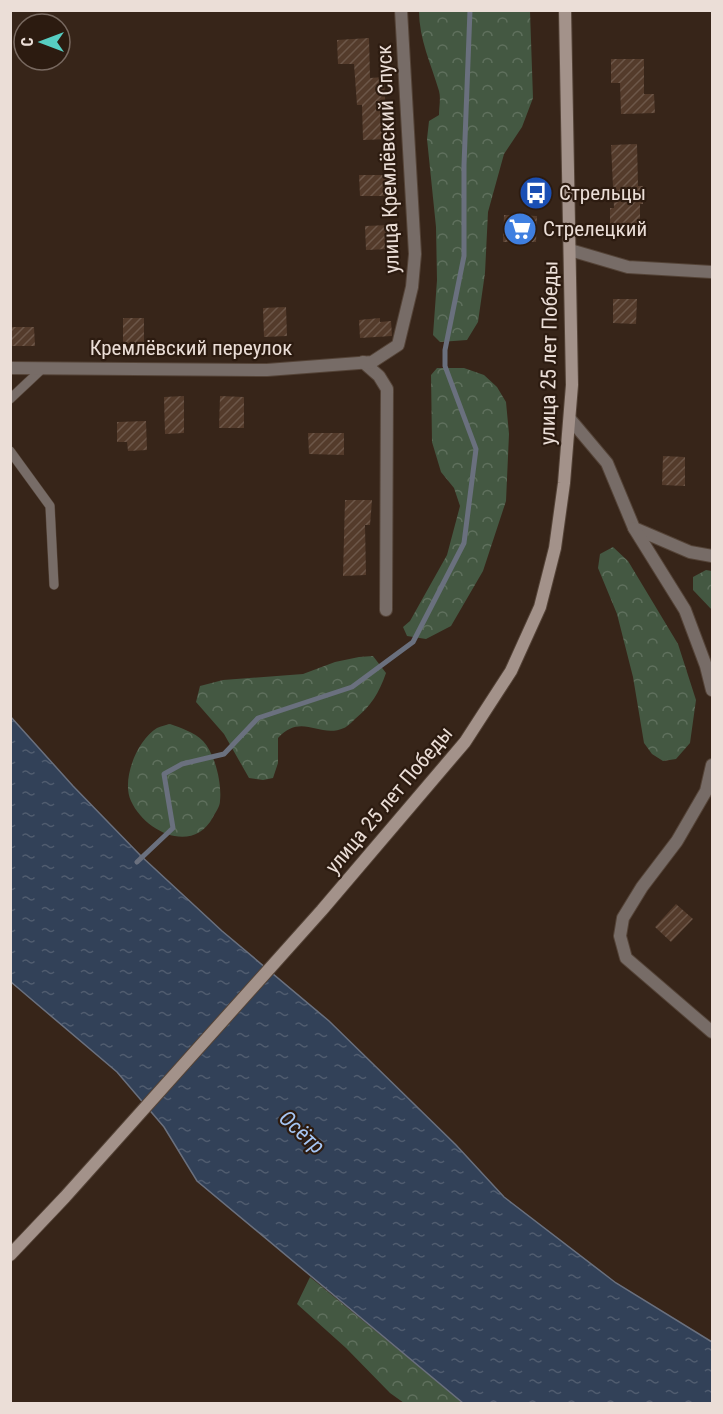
<svg xmlns="http://www.w3.org/2000/svg" width="723" height="1414" viewBox="0 0 723 1414" font-family="'Roboto Condensed',sans-serif">
<defs>
<pattern id="forest-crowns" width="20" height="18" patternUnits="userSpaceOnUse" patternTransform="scale(1.5)"><rect width="20" height="18" fill="#445842"/><path d="M2 6a3 3 0 1 1 6 0M12 15a3 3 0 1 1 6 0" fill="none" stroke="#5f705d"/></pattern>
<pattern id="water-ripples" width="26" height="14" patternUnits="userSpaceOnUse" patternTransform="scale(1.5)"><rect width="26" height="14" fill="#324158"/><path d="M2 4q2-2 4 0t4 0M15 11q2-2 4 0t4 0" fill="none" stroke="#505c6f"/></pattern>
<pattern id="building-hatch" width="6" height="6" patternUnits="userSpaceOnUse" patternTransform="scale(1.5)"><rect width="6" height="6" fill="#543b2b"/><path d="M-1 1l2-2M0 6l6-6M5 7l2-2" fill="none" stroke="#6d5749"/></pattern>
</defs>
<rect width="100%" height="100%" fill="#372519"/>
<g fill="url(#forest-crowns)">
<path d="M419,11H530L533,98L522,127L504,154L488,212L485,273L478,322L467,340L440,342L433,335L437,280L436,227L427,139L429,121L439,115C439,107 441,98 439,91C431,64 419,39 419,11Z"/>
<path d="M437,368H464L484,375L497,387L506,402L509,434L506,501L483,571L451,626L426,639L407,636L403,627L410,621L447,555L460,506L454,488L441,472L432,442L431,375Z"/>
<path d="M613,547L628,561L678,644L696,700L690,743L676,759L663,761L652,754L644,743L633,677L617,614L598,568L600,554Z"/>
<path d="M706,570L712,571V610L693,590V577Z"/>
<path d="M373,656L386,673C379,693 371,706 355,719C352,722 347,727 344,728C319,739 302,712 278,738V763L273,778L263,780L249,778L224,734L196,702L200,686L223,680L303,674L335,662L359,657Z"/>
<path d="M170,724C181,728 194,732 203,741C215,754 222,783 220,801C220,806 216,812 213,817C193,855 145,832 131,801C121,780 137,740 157,728C161,726 166,725 170,724Z"/>
<path d="M310,1277L463,1403H404L390,1393L346,1348L297,1304Z"/>
</g>
<path fill="url(#water-ripples)" stroke="#6a707e" stroke-width="1.5" d="M10,716L73,786L141,856L222,931L329,1021L456,1145L504,1197L616,1283L712,1342V1403H463L197,1181L164,1127L117,1072L11,982Z"/>
<g fill="none" stroke-linecap="round" stroke-linejoin="round">
<path stroke="#6a707e" stroke-width="5" d="M137,862L173,828L164,774L182,764L224,754L258,718L352,687L413,642L464,543L476,449L445,366V350L464,256V165L470,10"/>
</g>
<g fill="url(#building-hatch)">
<path d="M369,38L370,78L384,77L386,117H389L390,139L363,140L362,105H357L354,64H338L337,40Z"/>
<path d="M611,59H644V94H654L655,113L621,114L620,83H611Z"/>
<path d="M637,144L638,186H643V204H640V235H610V208H614L611,145Z"/>
<path d="M359,175H388V196H360Z"/>
<path d="M504,215L537,216L536,242H503Z"/>
<path d="M390,225V249L366,250L365,226Z"/>
<path d="M613,299H637L636,324L613,323Z"/>
<path d="M286,307L287,336L264,337L263,308Z"/>
<path d="M123,318H144V344L123,343Z"/>
<path d="M380,318V322L391,321L392,336L360,338L359,320Z"/>
<path d="M10,327H34L35,346H10Z"/>
<path d="M184,396V433L165,434L164,397Z"/>
<path d="M220,396L244,397V428H219Z"/>
<path d="M146,421L147,450L128,451L127,442H117V422Z"/>
<path d="M308,433H344V455L309,454Z"/>
<path d="M663,456L685,457V486L662,485Z"/>
<path d="M345,500H372L370,525H365L366,575L343,576Z"/>
<path d="M676,904L693,919L671,942L655,927Z"/>
</g>
<g fill="none" stroke-linecap="round" stroke-linejoin="round">
<g stroke="#544337" stroke-width="10">
<g id="lane">
<path d="M10,399L43,368"/>
<path d="M10,451L50,506L54,585"/>
</g>
</g>
<g stroke="#544337" stroke-width="14">
<g id="street">
<path d="M570,250L628,267L712,272"/>
<path d="M363,362L379,376L387,389L386,610"/>
<path d="M10,368L267,370L372,362L398,345L412,287L415,254L401,10"/>
<path d="M570,419L607,463L634,528L690,552L712,556"/>
<path d="M634,528L685,610L706,666L712,690"/>
<path d="M712,765L706,791L677,841L642,887L623,918L620,936L626,958L712,1032"/>
</g>
</g>
<g stroke="#544337" stroke-width="14">
<path id="secondary" d="M10,1255L65,1197L322,910L465,742L511,671L540,607L555,548L564,483L572,385L565,10"/>
</g>
<use href="#lane" stroke="#776c67" stroke-width="9"/>
<use href="#street" stroke="#776c67" stroke-width="12"/>
<use href="#secondary" stroke="#a3928a" stroke-width="12"/>
</g>
<defs>
<g id="bus-disc" transform="scale(1.725)"><circle r="9.5" fill="#1a4fb4" stroke="#2c1b10"/><path d="M-5-6H5V4H4V6H2V4H-2V6H-4V4H-5ZM-3.5-4V0h7V-4ZM-3.5 1.2v1.5H-2V1.2ZM2 1.2v1.5H3.5V1.2Z" fill="#fff"/></g>
<g id="supermarket-disc" transform="scale(1.725)"><circle r="9.5" fill="#3f7fe0" stroke="#2c1b10"/><path d="M-6-5.5h2.5l.6 2H6L4.5 2H-2.5L-4.4-4H-6ZM-1.5 3.2a1.3 1.3 0 1 0 .1 0ZM3 3.2a1.3 1.3 0 1 0 .1 0Z" fill="#fff"/></g>
</defs>
<g fill-rule="evenodd">
<use href="#bus-disc" x="536" y="193"/>
<use href="#supermarket-disc" x="520" y="229"/>
</g>
<g text-anchor="middle" dominant-baseline="central" stroke-width="4.5" stroke-linejoin="round" paint-order="stroke">
<g font-size="21" fill="#ebded7" stroke="#2c1b10">
<text transform="translate(388 159) rotate(-92)">улица Кремлёвский Спуск</text>
<text x="191" y="348">Кремлёвский переулок</text>
<text transform="translate(549 353) rotate(-89)">улица 25 лет Победы</text>
<text transform="translate(389 800) rotate(-50)">улица 25 лет Победы</text>
</g>
<g font-size="21" fill="#ebded7" stroke="#2c1b10" text-anchor="start">
<text x="559" y="193">Стрельцы</text>
<text x="543" y="229">Стрелецкий</text>
</g>
<g font-size="22" font-style="italic" fill="#a6c6f4" stroke="#2c1b10">
<text transform="translate(302 1132) rotate(42)">Осётр</text>
</g>
</g>
<rect width="723" height="1414" fill="none" stroke="#ebded7" stroke-width="24"/>
<g transform="translate(42 42) rotate(270)"><circle r="28" fill="#2c1b10" stroke="#786960" stroke-width="1.5"/>
<path d="M0-4.5L10 22L0 15L-10 22Z" fill="#57cec2"/>
<text y="-9" font-size="16" font-weight="bold" text-anchor="middle" fill="#ebded7">С</text>
</g>
</svg>
